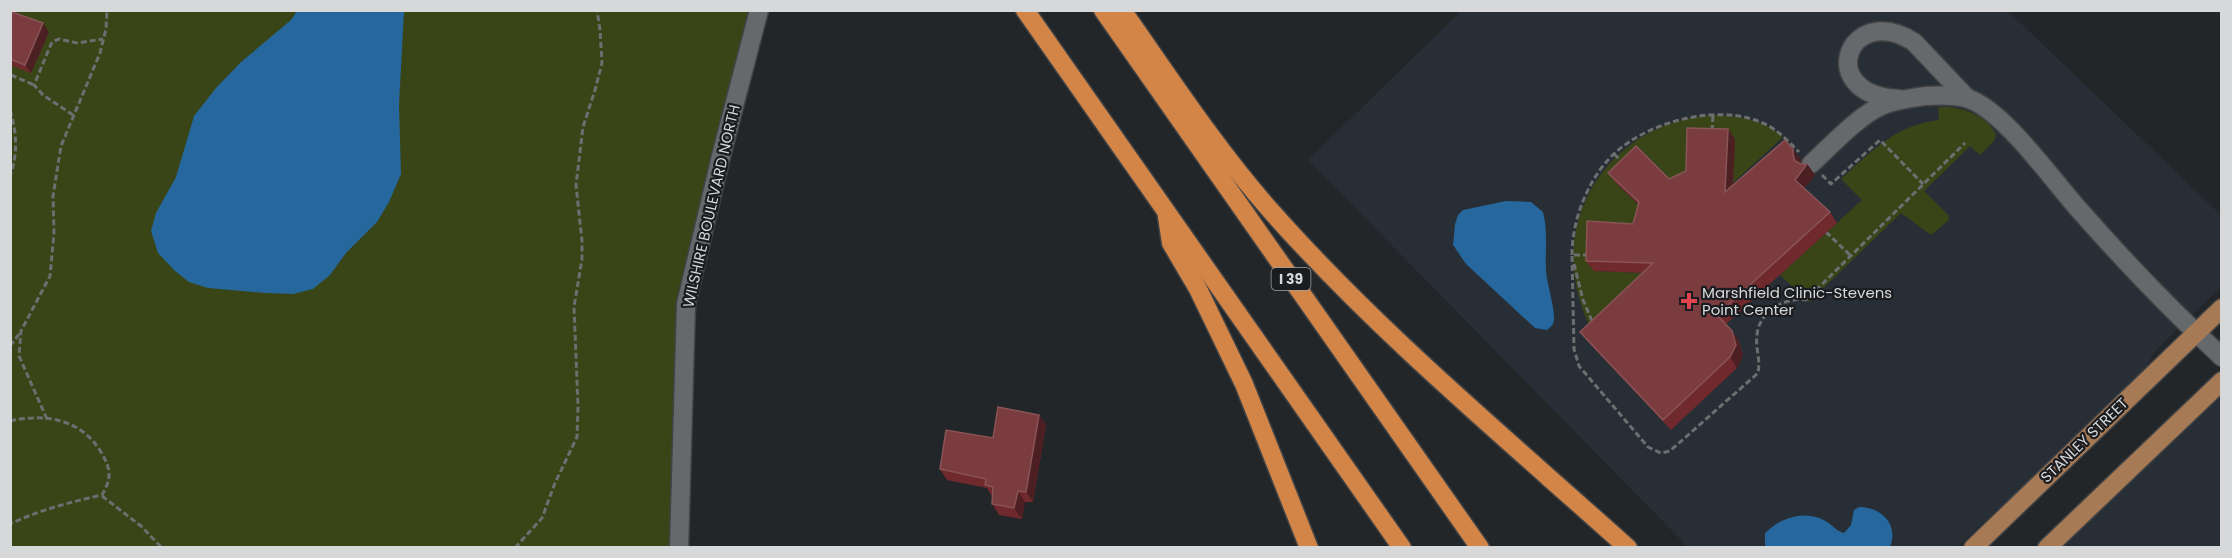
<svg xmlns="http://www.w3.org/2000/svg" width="2232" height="558" viewBox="0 0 2232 558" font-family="Poppins,sans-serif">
<rect width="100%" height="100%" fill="#232628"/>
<g fill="#272e35">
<path d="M1461,11H2008L2221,215V287L2156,350L2138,380L1957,547H1688L1308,160Z"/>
<path d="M2221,381V547H2047Z"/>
</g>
<g fill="#394517">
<path d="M10,11H752L691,283L679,547H11Z"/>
<path d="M1938,107C1959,106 1985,113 1996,134L1994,141L1980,155L1970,146L1924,191L1948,215L1949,220L1931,235L1901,213L1809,302L1780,275L1862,200L1841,179C1872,151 1895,125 1939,120Z"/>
<path d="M1713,115C1738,117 1764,118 1783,137L1733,183L1735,139L1693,182L1616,183L1647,213L1594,271L1640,273L1647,287L1595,336C1538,237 1600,123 1713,115Z"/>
</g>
<g fill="#26679d">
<path d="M297,11H404L399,105L401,174L389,202L377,222L346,253L330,275L313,289L293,294L266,293L208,288L189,282L175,271L158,253L151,231L156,213L176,177L194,116L216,88L241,62L291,20Z"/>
<path d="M1506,201L1531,202L1543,212C1548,231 1545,250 1546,270C1547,285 1554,304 1554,318C1554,324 1552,326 1547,330L1535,328L1466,264L1453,245L1455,224L1458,215L1463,210Z"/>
<path d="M1859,507C1881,507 1899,524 1890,547H1765V533C1781,517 1807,509 1827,522C1834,526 1836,531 1844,533L1851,525L1854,510Z"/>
</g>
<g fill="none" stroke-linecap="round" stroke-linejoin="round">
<g stroke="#414345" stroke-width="21">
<g id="minor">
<path d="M1899,99C1813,95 1848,0 1914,42L1967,98"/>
<path d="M1811,164C1830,147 1858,116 1881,106C1895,100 1911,98 1926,96C1939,95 1953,95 1966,98C2003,108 2055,184 2082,213C2126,263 2173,312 2222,357"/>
<path d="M679,548L686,304L721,156L759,10"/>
</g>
</g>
<g stroke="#414345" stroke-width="21">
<g id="major">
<path d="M1973,548L2222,308"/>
<path d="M2047,548L2222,381"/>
</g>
</g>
<g stroke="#414345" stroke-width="21">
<g id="highway">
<path d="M1025,10L1402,548"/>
<path d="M1103,10L1480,548"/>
<path d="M1122,10C1170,78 1216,149 1271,211C1379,333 1507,439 1628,548"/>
<path d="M1167,217L1171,243L1198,289L1244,384L1309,548"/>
</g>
</g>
<g stroke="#6c6e70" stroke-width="3" stroke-dasharray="6 3" stroke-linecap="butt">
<path d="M11,75L34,85"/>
<path d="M10,110C17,133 18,154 10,176"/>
<path d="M73,115L43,95L34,85L52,42L59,39L77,43L103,39"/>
<path d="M1712,131L1713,115"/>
<path d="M1614,154L1624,163"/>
<path d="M1822,175L1831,184L1880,140L1923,184"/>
<path d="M1826,232L1851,256"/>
<path d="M1572,255C1572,219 1589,176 1616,152C1652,120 1723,102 1767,125C1780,132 1789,142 1799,152"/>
<path d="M1589,255H1572L1574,349L1579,366L1648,447L1661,453L1670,451L1758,373C1761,360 1755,348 1757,335C1759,311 1785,297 1806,300L1965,143"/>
<path d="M1574,264L1583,300L1593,323"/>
<path d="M10,346L20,333"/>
<path d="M47,419L19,356L21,331L50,276L54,233L53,196L61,146L100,53L106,29L107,10"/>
<path d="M10,421C46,413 81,419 101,452C111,469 112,478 102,495C70,502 40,510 10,524"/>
<path d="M102,496L141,526L162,548"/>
<path d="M515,548L542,518L555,483L577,437L578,406L574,307L582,259V241L576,185L583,127L595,90L602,63L600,30L597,10"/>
</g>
<use href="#minor" stroke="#66696c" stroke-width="18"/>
<use href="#major" stroke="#a77a56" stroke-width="18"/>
<use href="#highway" stroke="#d38547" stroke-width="18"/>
</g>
<g fill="#70292c">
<path d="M10,15L49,32L31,73L10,65Z"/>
<path d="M1728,129L1735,139L1733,185L1801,160L1800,164H1807L1815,175L1804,188L1830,212L1837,223L1726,324L1732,331L1739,341L1743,355L1737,368L1671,430L1588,342L1580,332L1643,273L1594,271L1586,261L1633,224L1639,205L1616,183L1608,173L1669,179L1686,171Z"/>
<path d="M1039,415L1046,425L1033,502H1025L1022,519L999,515L992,504V496L987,488L947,480L940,469Z"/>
</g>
<g fill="#4c2023">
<path d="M43,23L49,32L31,73L25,65Z"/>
<path d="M1728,129L1735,139L1732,203L1725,192Z"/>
<path d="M1793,149L1801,160L1800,166L1807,164L1815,175L1803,190L1795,180V161L1793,155Z"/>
<path d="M1732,331L1739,341L1743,355L1737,368L1730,357Z"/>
<path d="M1039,415L1046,425L1033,502L1026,492Z"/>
<path d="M1018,491L1025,502L1022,519L1014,508Z"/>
</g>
<g fill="#7b3c3f" stroke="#895457" stroke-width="1.5">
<path d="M12,12L43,23L25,65L10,59V15Z"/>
<path d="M1687,128L1728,129L1725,192L1785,140L1793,149V155L1795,161L1801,164H1807L1795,180L1830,212L1717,315L1732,331L1736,345L1730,357L1663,420L1580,332L1653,263L1586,261L1587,221L1633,224L1639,202L1608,173L1636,146L1669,179L1686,171Z"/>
<path d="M998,407L1039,415L1026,492L1018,491L1014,508L992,504L993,487L985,485L986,479L940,469L946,430L993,438Z"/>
</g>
<path fill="#e0444e" stroke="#1a1c1f" stroke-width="2" d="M1686 292h6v6h6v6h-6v6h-6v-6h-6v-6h6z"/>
<g text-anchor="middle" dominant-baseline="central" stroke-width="4.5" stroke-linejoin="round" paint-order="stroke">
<rect fill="#1a1c1f" stroke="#9ea0a1" stroke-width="1.5" x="1271.5" y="268" width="39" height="22" rx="4.5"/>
<g font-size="14" font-weight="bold" fill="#d6d8d9">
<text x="1291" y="279">I 39</text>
</g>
<g font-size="15" fill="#d6d8d9" stroke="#1a1c1f">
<text transform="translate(711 206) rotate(-77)">WILSHIRE BOULEVARD NORTH</text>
<text transform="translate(2084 440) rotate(-44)">STANLEY STREET</text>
</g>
<g font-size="15" fill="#d6d8d9" stroke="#1a1c1f" text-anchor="start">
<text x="1702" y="292">Marshfield Clinic-Stevens<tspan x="1702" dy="17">Point Center</tspan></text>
</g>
</g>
<rect width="2232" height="558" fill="none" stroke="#d6d8d9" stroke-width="24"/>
</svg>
